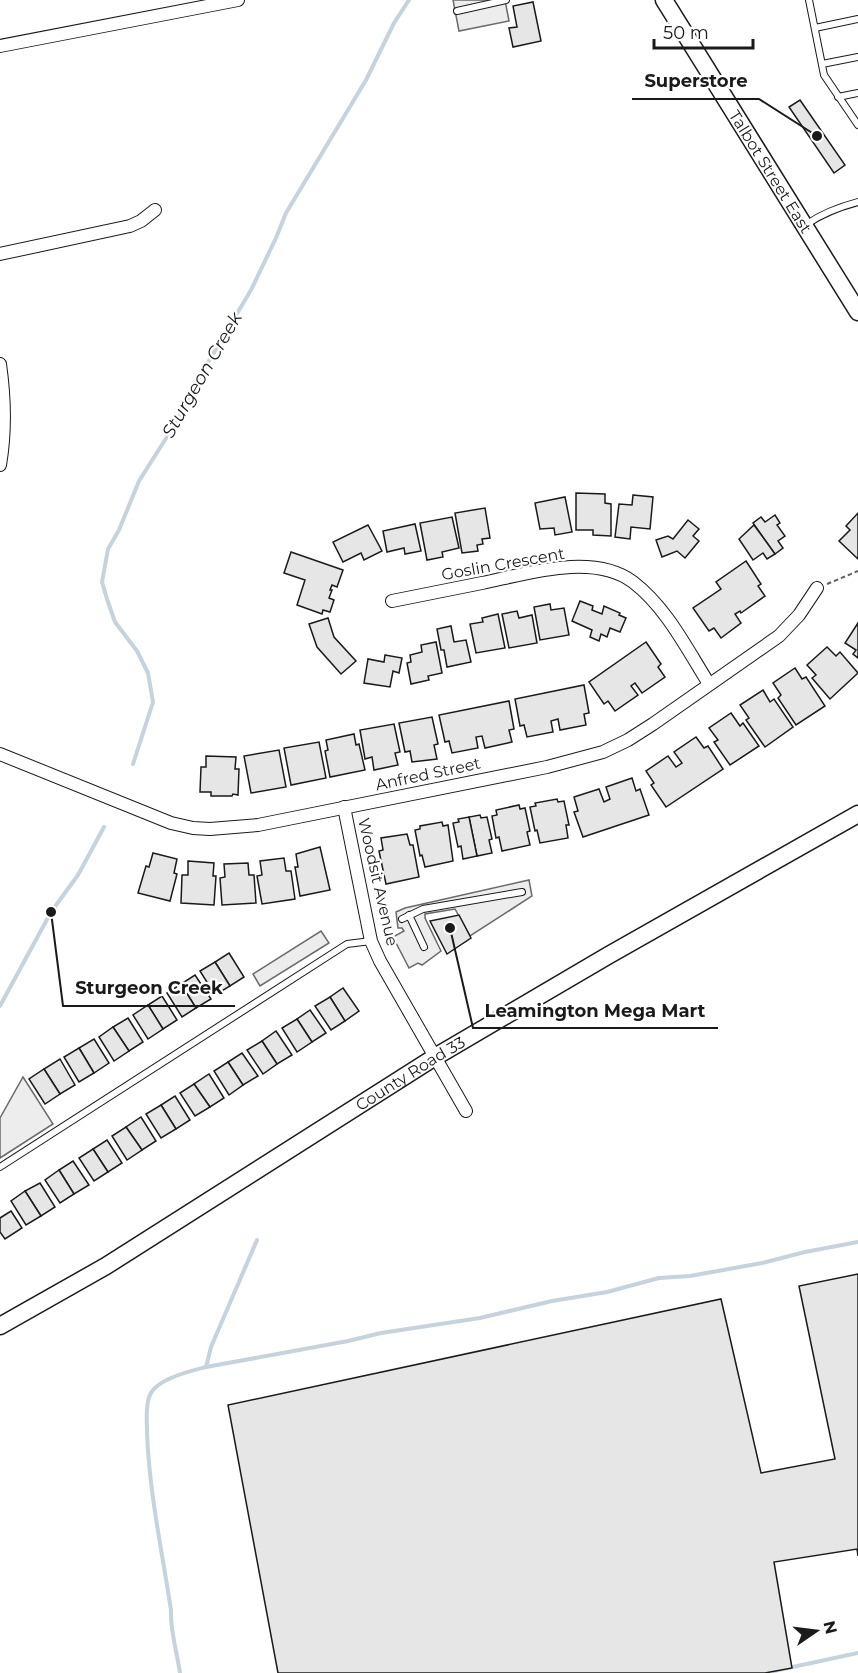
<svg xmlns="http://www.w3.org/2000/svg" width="858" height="1673" viewBox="0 0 858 1673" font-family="Montserrat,sans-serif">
<rect width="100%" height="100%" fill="#fff"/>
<g fill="#ededed" stroke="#6a6a6a" stroke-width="1.5">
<path d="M453,0H505L509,21L459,31Z"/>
<path d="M529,880L532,896L470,936L455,909L425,914V918L441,951L422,965L418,963L409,968L393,937L404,931L402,928H398L396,912L405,908Z"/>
<path d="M321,931L329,943L260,986L253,974Z"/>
<path d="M23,1077L53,1124L0,1158V1118Z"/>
</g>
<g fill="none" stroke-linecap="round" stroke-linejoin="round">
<g stroke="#c6d2dc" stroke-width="4">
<path d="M133,764L153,702L148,673L137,651L115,622L107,599L102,582L108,549L119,530L139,481L177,421L194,386L251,290L276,238L286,213L366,80L394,23L409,0"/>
<path d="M0,1006L51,912L78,875L104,827"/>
<path d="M206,1367L211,1347L257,1240"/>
<path d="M774,1671L858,1653"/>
<path d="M180,1673C177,1652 170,1631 171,1610C162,1551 149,1491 147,1432C147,1421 145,1405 150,1395C156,1379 191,1371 206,1367L348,1341L381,1333L480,1318L552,1301L607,1292L659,1278L690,1276L762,1263L805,1252L858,1242"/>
</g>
</g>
<g fill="#e6e6e6" stroke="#1a1a1a" stroke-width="1.5">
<path d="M533,2L541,41L513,47L509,28L517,27L513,6Z"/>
<path d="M800,100L845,165L834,173L789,107Z"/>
<path d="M576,493L605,494V503L611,504V536L593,535V530H576Z"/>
<path d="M633,495L653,497L650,529L631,527L630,539L615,537L619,504L632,505Z"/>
<path d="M565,497L572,532L555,535L554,528L540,529L535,503Z"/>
<path d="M485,508L490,538L482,539L483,544L477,545L478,551L462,553L455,513Z"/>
<path d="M858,513V559L839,541L850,530L846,526Z"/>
<path d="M775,515L780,523L777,525L785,536L778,541L783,548L775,554L753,523L761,517L765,522Z"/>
<path d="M452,517L459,548L442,552L443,557L427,560L420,523Z"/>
<path d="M688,520L699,529L693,536L699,541L685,558L677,551L662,557L656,540L668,536L673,539Z"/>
<path d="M415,524L421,551L405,554L404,548L387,552L383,531Z"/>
<path d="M368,525L382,551L364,560L361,553L343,562L333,542Z"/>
<path d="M754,525L775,554L767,559L763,553L753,560L739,539Z"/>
<path d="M291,552L343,570L337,587L332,585L330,590H332L329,598L334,600L330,612L323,610L322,614L297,605L305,580L284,573Z"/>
<path d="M746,561L761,584L758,586L765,596L741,613L740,611L735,614L741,623L721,638L714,628L709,631L693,608L721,589L716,582Z"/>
<path d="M580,601L593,606L592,610L602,614L604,606L620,613L619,615L626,618L620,632L610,628L607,637L601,634L599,641L590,637L592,630L572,621Z"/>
<path d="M550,604L551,610L564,608L569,635L540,640L534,607Z"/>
<path d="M517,611L519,618L532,615L537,643L509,648L502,614Z"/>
<path d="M498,614L505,648L476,653L470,624L483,622L482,618Z"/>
<path d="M328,618L334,637L356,661L341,674L317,647L309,624Z"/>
<path d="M858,623V658L853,654L856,650L845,643Z"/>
<path d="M451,626L454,642L466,640L471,662L447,667L444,650H441L437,629Z"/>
<path d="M436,642L442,673L428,676L429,680L411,684L407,663L411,662L410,655L422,652L421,645Z"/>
<path d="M646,642L661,664L658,667L665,677L642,693L635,683L631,686L638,695L615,711L608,701L604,704L589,682Z"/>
<path d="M827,647L836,656L840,652L858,673L830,699L812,678L816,675L807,665Z"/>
<path d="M385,655L402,658L399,673L393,671L390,687L364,683L368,659L384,662Z"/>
<path d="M795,668L802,679L806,677L825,706L796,725L778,698L781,695L773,683Z"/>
<path d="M584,685L589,713L584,714L586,725L560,730L558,719L551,721L553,732L527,737L524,725L520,726L515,699Z"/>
<path d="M763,690L770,702L774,699L793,727L765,747L746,720L749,718L740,705Z"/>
<path d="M509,701L514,729L509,730L512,742L485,748L482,736L476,737L478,748L452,753L449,741L445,742L439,715Z"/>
<path d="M731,713L740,726L743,723L759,746L730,765L714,742L718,740L709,728Z"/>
<path d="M432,717L438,744L434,745L437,759L412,762L410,751L405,752L399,723Z"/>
<path d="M394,724L400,752L395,753L398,765L374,770L372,757L365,759L360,730Z"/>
<path d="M354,734L356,745L359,744L365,770L330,777L325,751L328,750L326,740Z"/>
<path d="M696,737L704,748L708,746L723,769L666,807L651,785L654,783L646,771L668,756L676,767L682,763L674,752Z"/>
<path d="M319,742L326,778L291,785L284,748Z"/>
<path d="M279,750L286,787L251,793L244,756Z"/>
<path d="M206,756L236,757L235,769H239L238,795L233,794L232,796H211V792H200L201,767H206Z"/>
<path d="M632,778L636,791L640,789L649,815L583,837L574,812L578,811L574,797L599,789L604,802L610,799L606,787Z"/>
<path d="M557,799L558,802L564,801L569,825H566L568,838L540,843L537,830L535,831L530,807L536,806L535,803Z"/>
<path d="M519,805L520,809L525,808L530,831L527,832L530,845L502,851L499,837L496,838L492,816L497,815L496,810Z"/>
<path d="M480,815L481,818L487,817L492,839L489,840L492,853L477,856L469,817Z"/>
<path d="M469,817L477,856L463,859L461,846L458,847L453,823L459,822L458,819Z"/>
<path d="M442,822L443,826L448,825L453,861L425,867L422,855L420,856L415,830L420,829V826Z"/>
<path d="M407,834L410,845H413L419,877L386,884L379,851L383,850L381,838Z"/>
<path d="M320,847L330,890L300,896L295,867H298L296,854Z"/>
<path d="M153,853L177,859L174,873L177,874L170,901L138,893L146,866L149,867Z"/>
<path d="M284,858L286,871H291L295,899L262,904L257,876L262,875L260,861Z"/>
<path d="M188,861L214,863L213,876H216L214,905L181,903L182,875H188Z"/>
<path d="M248,863L249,875H254L256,903L222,905L220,878L225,877L224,864Z"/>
<path d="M459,915L471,938L447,954L430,921Z"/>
<path d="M229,953L244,977L230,986L215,962Z"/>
<path d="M215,962L230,986L215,995L200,971Z"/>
<path d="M195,975L211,999L196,1008L181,984Z"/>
<path d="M181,984L196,1008L182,1017L167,993Z"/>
<path d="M343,988L359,1011L345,1021L330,997Z"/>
<path d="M162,996L177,1020L163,1029L148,1005Z"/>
<path d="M330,997L345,1021L331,1030L315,1006Z"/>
<path d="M148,1005L163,1029L148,1039L133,1015Z"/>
<path d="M310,1010L326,1033L312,1042L297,1019Z"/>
<path d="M128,1018L143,1042L129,1051L113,1027Z"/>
<path d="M297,1019L312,1042L297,1052L282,1028Z"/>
<path d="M113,1027L129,1051L114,1061L99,1037Z"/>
<path d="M276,1031L292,1055L277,1064L262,1041Z"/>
<path d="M94,1039L109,1063L94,1073L79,1048Z"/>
<path d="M262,1041L277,1064L263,1074L247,1050Z"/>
<path d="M79,1048L94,1073L79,1082L64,1057Z"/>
<path d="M242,1053L258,1076L243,1085L228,1062Z"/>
<path d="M60,1059L75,1085L60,1094L44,1069Z"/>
<path d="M228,1062L243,1085L229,1095L214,1071Z"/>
<path d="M44,1069L60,1094L45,1104L29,1079Z"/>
<path d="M209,1074L224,1098L210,1107L194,1084Z"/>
<path d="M194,1084L210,1107L195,1116L180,1093Z"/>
<path d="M175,1096L190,1120L176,1129L161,1105Z"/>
<path d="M161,1105L176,1129L161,1138L146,1114Z"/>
<path d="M141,1117L156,1141L142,1150L126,1127Z"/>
<path d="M126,1127L142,1150L127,1160L112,1136Z"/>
<path d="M107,1140L122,1163L108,1172L93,1149Z"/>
<path d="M93,1149L108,1172L94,1181L79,1158Z"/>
<path d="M73,1161L89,1185L74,1194L59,1170Z"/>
<path d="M59,1170L74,1194L60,1203L45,1180Z"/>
<path d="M40,1183L55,1207L41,1216L25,1191Z"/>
<path d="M25,1191L41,1216L26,1225L11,1201Z"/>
<path d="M11,1211L22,1228L5,1239L0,1232V1218Z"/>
<path d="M858,1274V1556L857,1549L774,1562L792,1668L765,1673H278L228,1405L721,1299L761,1473L835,1459L799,1286Z"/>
</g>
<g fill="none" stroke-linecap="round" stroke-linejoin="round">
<g stroke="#1a1a1a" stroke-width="8">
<g id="service">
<path d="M809,0L824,75L858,125"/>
<path d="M457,11L506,0"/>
<path d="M815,28L858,19"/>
<path d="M822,64L858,57"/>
<path d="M838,97L858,93"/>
<path d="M807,224C823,213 839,207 858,202"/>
<path d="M409,915L424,947"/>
<path d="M402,919L423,909L522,892"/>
<path d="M0,1167L347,944L371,941"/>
</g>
</g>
<g stroke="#1a1a1a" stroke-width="14">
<g id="minor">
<path d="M0,46L238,0"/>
<path d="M0,254L130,226L141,221L155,210"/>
<path d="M0,364C5,399 6,430 0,465"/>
<path d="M392,601C422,595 452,589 482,583C526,574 593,552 633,582C666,607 687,649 709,684"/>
<path d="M0,754L171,823L193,828L210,829L258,825L547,767L603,752L628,740L653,724L779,636L799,615L817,588"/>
<path d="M344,807L371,941L380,961L466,1111"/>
</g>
</g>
<g stroke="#1a1a1a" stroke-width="19">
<g id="secondary">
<path id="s1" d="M664,0L858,312"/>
<path id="s2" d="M0,1326L106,1266L435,1057L609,955L858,814"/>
</g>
</g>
<path stroke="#5f5f5f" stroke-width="2" stroke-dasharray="4.5 3" stroke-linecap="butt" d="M827,584L858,571"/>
<use href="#service" stroke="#fff" stroke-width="6"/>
<use href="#minor" stroke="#fff" stroke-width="12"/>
<use href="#secondary" stroke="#fff" stroke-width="16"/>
</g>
<g text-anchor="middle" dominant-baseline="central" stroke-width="4.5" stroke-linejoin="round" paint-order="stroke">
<g font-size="16" fill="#1a1a1a" stroke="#fff">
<text stroke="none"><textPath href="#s1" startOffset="202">Talbot Street East</textPath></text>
<text transform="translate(503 564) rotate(-10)">Goslin Crescent</text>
<text transform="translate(428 774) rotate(-12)">Anfred Street</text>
<text transform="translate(378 882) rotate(77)">Woodsit Avenue</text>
<text stroke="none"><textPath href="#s2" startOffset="482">County Road 33</textPath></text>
</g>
<g font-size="18" font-style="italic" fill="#1a1a1a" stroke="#fff">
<text transform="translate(202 375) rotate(-60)">Sturgeon Creek</text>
</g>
</g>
<path fill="none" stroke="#1a1a1a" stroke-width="2" d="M817 136L759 99H632M51 912L63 1006H235M450 928L473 1028H718"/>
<g fill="#1a1a1a" stroke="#fff" stroke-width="2">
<circle cx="817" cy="136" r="6"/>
<circle cx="51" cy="912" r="6"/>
<circle cx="450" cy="928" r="6"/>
</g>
<g font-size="18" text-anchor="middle" font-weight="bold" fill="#1a1a1a" stroke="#fff" stroke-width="4.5" stroke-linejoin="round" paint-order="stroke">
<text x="696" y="87">Superstore</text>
<text x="149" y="994">Sturgeon Creek</text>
<text x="595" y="1017">Leamington Mega Mart</text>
</g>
<g transform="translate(816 1631) rotate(76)" stroke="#ffffff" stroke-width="4.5" paint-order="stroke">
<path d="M0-4.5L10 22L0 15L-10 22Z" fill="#1a1a1a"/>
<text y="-9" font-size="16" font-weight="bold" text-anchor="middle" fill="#1a1a1a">N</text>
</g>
<path d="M654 39v9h99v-9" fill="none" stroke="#1a1a1a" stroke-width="3"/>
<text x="663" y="39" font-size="18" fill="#1a1a1a" stroke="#ffffff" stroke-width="4.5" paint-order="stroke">50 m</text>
</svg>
